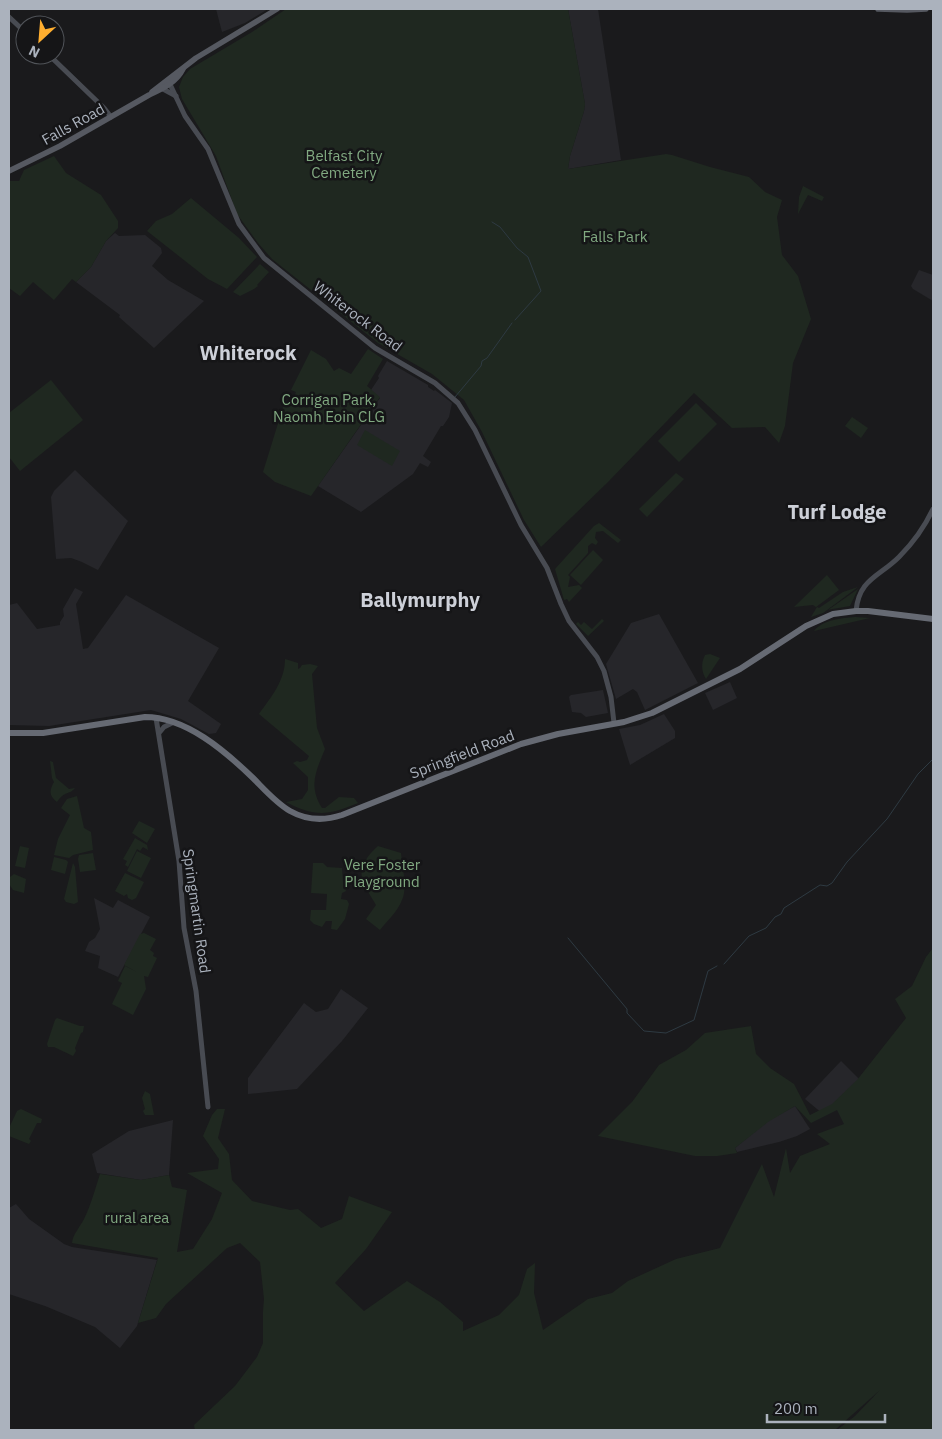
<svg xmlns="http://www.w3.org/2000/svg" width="942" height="1439" viewBox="0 0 942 1439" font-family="'IBM Plex Sans',sans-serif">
<rect width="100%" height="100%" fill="#1a1a1c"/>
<g fill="#26262a">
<path d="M216,9H268L245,23L222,32Z"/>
<path d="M568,9H598L621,160L568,169L570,156L584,111L585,104Z"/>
<path d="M115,233L119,236L145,235L161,248L162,253L152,266L168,280L204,301L154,348L119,317L120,315L76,282L91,267L106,241Z"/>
<path d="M919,270L933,275V301L913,289L911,286Z"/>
<path d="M387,361L428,385V387L434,391L435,390L452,403L449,417L443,426H441L423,456L431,462L428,467L420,463L413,474L361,512L318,486L380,398L371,390L379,378L378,376Z"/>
<path d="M75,470L128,521L98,570L82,562L71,558L56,559L51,497L54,491Z"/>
<path d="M75,588L83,592L76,604L83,649L88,648L126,595L219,648L188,701L221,724L216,733L209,734L181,719L151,710L49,726L9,725V605L17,603L37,629L60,625V622L64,616L63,609Z"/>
<path d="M659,614L698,683L645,710L637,692L633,689L616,699L606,664L631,623Z"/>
<path d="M730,682L737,698L713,710L705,693Z"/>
<path d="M603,690L608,713L586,717L581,713L572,712L569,697L571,695Z"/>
<path d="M664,714L675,731V738L630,765L619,729L640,725Z"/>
<path d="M94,898L113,908L118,900L150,917L118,977L98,968L100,956L85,951L89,942L95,938L100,929Z"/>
<path d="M341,989L368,1008L342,1041L297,1089L248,1094V1078L304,1003L316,1012L328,1009Z"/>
<path d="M841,1061L866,1086L823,1114L805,1099Z"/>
<path d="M795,1106L810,1129L797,1136L779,1142L737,1152L735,1148L768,1121Z"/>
<path d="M173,1120L169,1175L141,1180L97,1173L92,1154L129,1131Z"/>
<path d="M16,1204L29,1219L64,1244L72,1247L157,1260L137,1326L120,1348L95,1327L45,1306L9,1294V1208Z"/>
</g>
<g fill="#1f2820">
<path d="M286,9H568L585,104L584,111L570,156L568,169L666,154L672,155L710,167L749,177L765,192L782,200L777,217L782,255L798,276L811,319L793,363L785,426L779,443L765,427L732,428L694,393L608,482L541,547L524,520L482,432L464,400L432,374L378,343L272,259L258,243L237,214L216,156L182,99L179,87L183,77L190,69L252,32Z"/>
<path d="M54,156L66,173L101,195L118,221V228L106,241L91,267L76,282L72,279L54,300L33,282L20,296L9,288V181H19L24,170Z"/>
<path d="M803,186L824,197L822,201L808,195L798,214L799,197Z"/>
<path d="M191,198L239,238L257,257L227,289L208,279L147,231L156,221L172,214Z"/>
<path d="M260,264L269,272L257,285L258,286L254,289L240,296L233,292Z"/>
<path d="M368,349L383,359L367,386L380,397L311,496L275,482L263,472L284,404L290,406L296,392L291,390L311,350L326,359L334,371L339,368L351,374Z"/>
<path d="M51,380L83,420L20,471L9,457V413Z"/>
<path d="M696,403L717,424L679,462L658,441Z"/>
<path d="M852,417L868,428L861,438L845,426Z"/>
<path d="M365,430L400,451L392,466L357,445Z"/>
<path d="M676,473L684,479L647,517L639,509Z"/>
<path d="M599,523L621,540L618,543L603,531L596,532L595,538L598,542L596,545L592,543L588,546V553L568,575L570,577L568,587L579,585L582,588L569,602L567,599L564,600L555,569L594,526Z"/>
<path d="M593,550L603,560L581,585L570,575Z"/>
<path d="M827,575L839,590L816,607L813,605L794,607Z"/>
<path d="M858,587L823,613L811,617L817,607L819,608L843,592Z"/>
<path d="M858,589L850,606L827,610H828Z"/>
<path d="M855,617L870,618L814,631C822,620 842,618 855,617Z"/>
<path d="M602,619L604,621L588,636L576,624L578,622L581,625L584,622L592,629Z"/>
<path d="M710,654L720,658L706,679C701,671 701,663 705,655Z"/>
<path d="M285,659L298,663V669L300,668L302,665L310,664L318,666L312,674L317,728L325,749C316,771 308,786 322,808H325L339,797L354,798L358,803C327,816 315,817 286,802L302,799L308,790V777L293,763L297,761L300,762L307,760L309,756L259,714C271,697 285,681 285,659Z"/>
<path d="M50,761L53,762L56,778L69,789L75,788C70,795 65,790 57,802C49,796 49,791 54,782L52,778Z"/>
<path d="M77,796L84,828L91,832L93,850L73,855L69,858L54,855L58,839L70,815L61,808L67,799Z"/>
<path d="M139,821L155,829L147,843L132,833Z"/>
<path d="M135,838L147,845L148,850L143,847L140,851L137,849L128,867L125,865L127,861L123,859Z"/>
<path d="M20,846L29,848L25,868L15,866Z"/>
<path d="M378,846L401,853C402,865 408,888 402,900C398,911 387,921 380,930L366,919L376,905C361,879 352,870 378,846Z"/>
<path d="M137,851L151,858L141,878L127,871Z"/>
<path d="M93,853L96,870L80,872L78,859L79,855Z"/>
<path d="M54,857L66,860L68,862L65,874L51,870Z"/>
<path d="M73,863L75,867L78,902L74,904L66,902L64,899Z"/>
<path d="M313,863H323L327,867L342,868L343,882L346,891L342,893L341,899L347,900L349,904L345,919L337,930L331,929L332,921H326L322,927L314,924L310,920L311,910H326L327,894L311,893Z"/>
<path d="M125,873L144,882L136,898L132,900L128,898L127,894L124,896L115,891Z"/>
<path d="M14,874L26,879L24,893L13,890L9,884L10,877Z"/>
<path d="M144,933L156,939L150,950L154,953L153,956L157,958L148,977L144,976L146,989L133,1015L112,1004L122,983L118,981L125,966L137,972L124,965L140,934Z"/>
<path d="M933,948V1430H837L855,1416L880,1390L835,1430H195L194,1425L235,1386L257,1357L263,1343V1312L264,1299L260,1262L240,1243L227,1248L166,1304L156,1318L138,1323L158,1258L72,1243C73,1234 80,1227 84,1219C91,1205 95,1189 100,1174L141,1180L169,1175L172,1187L187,1190L177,1252L193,1249L212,1219L222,1193L187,1173L218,1169L219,1159L203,1136L212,1115L217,1109H225L218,1138L229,1154L232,1180L252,1201L290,1210L298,1209L321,1228L342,1219L349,1196L392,1212L366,1249L335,1283L364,1311L407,1281L440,1302L463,1322V1331L499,1315L519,1295L527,1269L535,1263L534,1293L543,1330L588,1299L612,1293L628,1281L676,1259L720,1248L762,1164L774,1197L786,1148L790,1173L800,1156L830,1144L817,1134L844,1124L837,1110L811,1123L795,1106L768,1122L735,1148L737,1153L717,1156H695L598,1136L632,1102L659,1065L686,1050L705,1033L751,1026L756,1054L770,1068L794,1084L810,1115L832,1104L857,1080L906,1018L895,999L912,986L926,957Z"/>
<path d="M57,1018L80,1026H84L83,1032L81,1033L75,1048L76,1051L73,1056L54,1047H48L47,1044L55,1020Z"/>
<path d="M145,1091L150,1094L154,1115H145L143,1111L145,1109L142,1098Z"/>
<path d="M21,1109L42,1119L41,1123H37L29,1139L31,1141L29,1144L9,1136V1128L17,1111Z"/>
</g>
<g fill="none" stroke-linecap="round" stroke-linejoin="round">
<g stroke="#2e3a42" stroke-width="1">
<path d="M492,222L500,227L517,248L528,257L541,291L515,320"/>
<path d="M455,397L481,366L482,361L487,358L512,323"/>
<path d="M568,938L627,1009V1013L644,1031L666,1033L694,1020L708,971L717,966"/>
<path d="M724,964L749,936L766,928L775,917L781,914L784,908L820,885L827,886L832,883L847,862L887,819L918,774L933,759"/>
</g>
<g stroke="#484b52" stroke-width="5">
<path d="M9,17L25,32"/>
<path d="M49,55L104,108L111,117"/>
<path d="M168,80L185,116L208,149L239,224L264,258L375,348L435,383L458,403L475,430L521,525L547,568L561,604L569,621L597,657L604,671L611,697L614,723"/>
<path d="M163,89L176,96"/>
<path d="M856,611C859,579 879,577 899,557C912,544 925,526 933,509"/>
<path d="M156,718L179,861L184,928L196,991L208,1107"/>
<path d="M159,733L164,727L172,723"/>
</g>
<g stroke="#565961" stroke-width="5.5">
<path d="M878,9L907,10L926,9"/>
<path d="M152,92L196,58L277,9"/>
<path d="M9,171L60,146L149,95C162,89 176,83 183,69"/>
</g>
<path stroke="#666a73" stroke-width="6" d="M9,733H43L145,717C186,717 225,751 253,778C264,789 276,803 290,811C306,820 324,821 342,815L521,744L558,734L624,722L652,713L740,669L806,626L833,614L856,611H868L933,619"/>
</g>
<g text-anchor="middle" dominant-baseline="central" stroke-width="5" stroke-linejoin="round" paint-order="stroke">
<g font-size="15" fill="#abb2bd" stroke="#151517">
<text transform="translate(73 124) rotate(-29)">Falls Road</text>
<text transform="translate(358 316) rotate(37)">Whiterock Road</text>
<text transform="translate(462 754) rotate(-21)">Springfield Road</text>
<text transform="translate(197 911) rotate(82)">Springmartin Road</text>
</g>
<g font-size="15" fill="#81a981" stroke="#151517">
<text x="344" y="155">Belfast City<tspan x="344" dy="17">Cemetery</tspan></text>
<text x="615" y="236">Falls Park</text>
<text x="329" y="399">Corrigan Park,<tspan x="329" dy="17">Naomh Eoin CLG</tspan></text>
<text x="382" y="864">Vere Foster<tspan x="382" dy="17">Playground</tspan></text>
<text x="137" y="1217">rural area</text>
</g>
<g font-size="20" font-weight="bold" fill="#cdd0d8" stroke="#151517">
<text x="248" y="352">Whiterock</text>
<text x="837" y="511">Turf Lodge</text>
<text x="420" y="599">Ballymurphy</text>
</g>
</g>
<rect width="942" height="1439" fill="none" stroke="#abb2bd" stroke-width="20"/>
<g transform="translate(40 40) rotate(206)"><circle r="24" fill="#151517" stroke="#515459"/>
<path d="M0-4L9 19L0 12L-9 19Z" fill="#ffae2f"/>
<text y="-8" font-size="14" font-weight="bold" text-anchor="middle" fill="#abb2bd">N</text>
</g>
<path d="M767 1414v8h118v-8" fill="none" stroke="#abb2bd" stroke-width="2.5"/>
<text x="774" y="1414" font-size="15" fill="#abb2bd" stroke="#151517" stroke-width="4" paint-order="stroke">200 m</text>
</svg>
